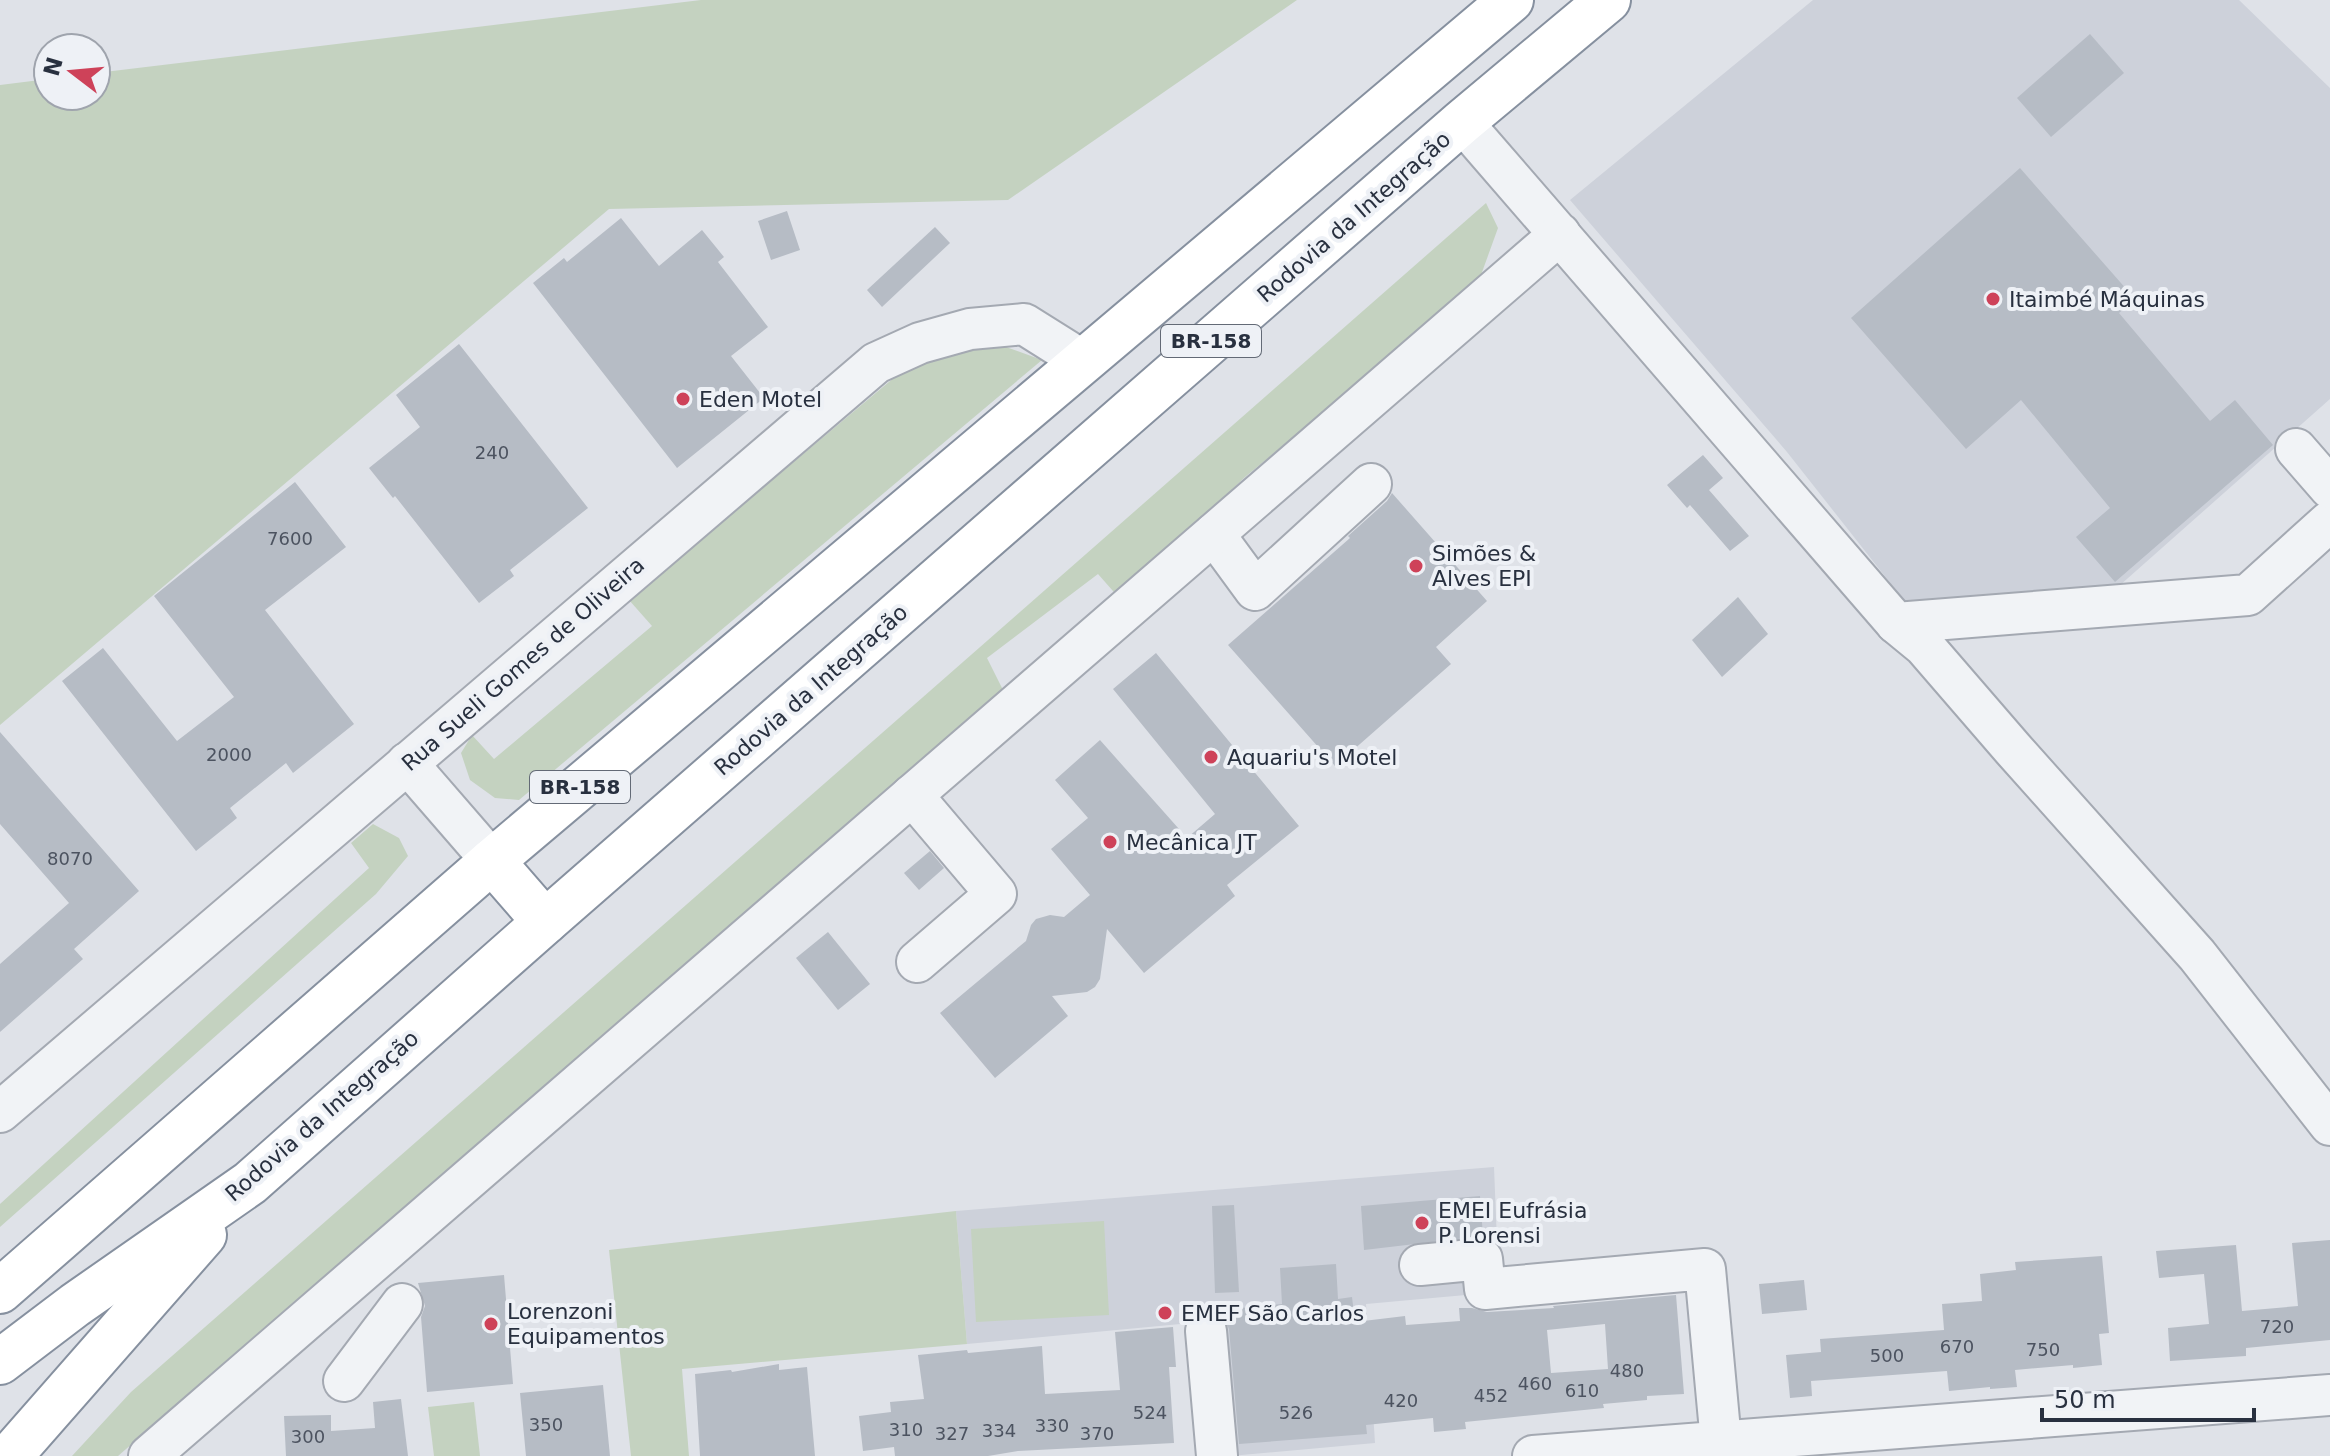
<svg xmlns="http://www.w3.org/2000/svg" width="2330" height="1456" viewBox="0 0 2330 1456" font-family="'DejaVu Sans',sans-serif">
<rect width="100%" height="100%" fill="#dfe2e8"/>
<g fill="#cdd1da">
<path d="M1813,0H2239L2330,88V399L2101,602L1906,603L1787,452L1570,200Z"/>
<path d="M1494,1167L1499,1292L1366,1304L1375,1443L1230,1456L1191,1323L967,1344L956,1211Z"/>
</g>
<g fill="#c4d2c0">
<path d="M701,0H1297L1008,200L609,209L0,725V85L48,79V96H96V73Z"/>
<path d="M1486,203L1498,228L1481,275L1408,342L1245,477L1120,599L1098,574L987,658L1003,690L118,1456H72L131,1392Z"/>
<path d="M1006,347L1042,360L519,800L495,798L470,780L461,753L472,735L494,759L652,626L629,600L896,376L951,352Z"/>
<path d="M373,824L399,838L408,856L376,894L0,1227V1204L369,868L351,843Z"/>
<path d="M956,1211L967,1344L682,1369L689,1456H631L609,1250Z"/>
<path d="M1104,1221L1109,1315L976,1322L971,1229Z"/>
<path d="M474,1402L480,1456H434L428,1407Z"/>
</g>
<g fill="#b6bcc5" fill-rule="evenodd">
<path d="M2090,34L2124,73L2051,137L2017,98Z"/>
<path d="M2020,168L2135,299L2119,313L2210,421L2235,400L2273,445L2115,582L2076,537L2110,508L2021,400L1966,449L1851,318Z"/>
<path d="M787,211L800,250L771,260L758,221Z"/>
<path d="M621,218L659,266L702,230L724,257L718,262L768,327L731,356L764,398L677,468L533,283L564,258L567,262Z"/>
<path d="M935,227L950,243L882,307L867,290Z"/>
<path d="M459,344L588,508L510,570L514,576L479,603L395,496L393,498L369,468L420,427L396,395Z"/>
<path d="M1703,455L1723,478L1709,490L1749,536L1730,551L1690,505L1687,508L1667,485Z"/>
<path d="M295,482L346,547L265,610L354,724L293,773L286,763L230,808L237,818L196,851L62,681L103,648L177,741L234,697L154,596Z"/>
<path d="M1392,493L1487,601L1436,647L1451,664L1335,766L1228,645L1350,538L1348,536L1387,501Z"/>
<path d="M1738,597L1768,634L1722,677L1692,640Z"/>
<path d="M1156,653L1299,826L1227,885L1235,896L1144,973L1107,929L1100,979L1095,987L1087,992L1052,996L1068,1016L995,1078L940,1013L1026,941L1031,925L1036,919L1050,915L1064,917L1090,895L1051,849L1088,818L1055,780L1100,740L1187,838L1215,814L1113,689Z"/>
<path d="M0,732L139,891L74,949L83,959L0,1032V964L69,903L0,824Z"/>
<path d="M930,851L944,868L919,890L904,873Z"/>
<path d="M828,932L870,984L838,1010L796,958Z"/>
<path d="M1480,1196L1483,1236L1364,1250L1361,1206Z"/>
<path d="M1234,1205L1239,1292L1215,1293L1212,1206Z"/>
<path d="M2330,1240V1340L2246,1348V1356L2170,1361L2168,1328L2209,1324L2204,1274L2159,1278L2156,1251L2236,1245L2242,1311L2298,1306L2292,1243Z"/>
<path d="M2102,1256L2109,1333L2099,1334L2102,1365L2073,1368V1365L2015,1370L2017,1387L1990,1389V1387L1949,1391L1947,1371L1811,1381L1812,1396L1790,1398L1786,1355L1821,1352L1820,1339L1944,1330L1942,1304L1982,1301L1980,1274L2016,1270L2015,1262Z"/>
<path d="M1336,1264L1338,1299L1352,1297L1355,1322L1405,1316L1406,1325L1460,1321L1459,1308H1472L1487,1312L1554,1308L1553,1306L1676,1295L1684,1394L1647,1396V1400L1603,1404L1604,1408L1465,1422L1466,1429L1434,1432L1433,1418L1366,1425L1367,1434L1239,1444L1229,1329L1220,1310L1282,1304L1280,1268ZM1605,1324L1608,1369L1551,1373L1547,1330Z"/>
<path d="M504,1275L513,1384L427,1392L421,1317L425,1306L418,1283Z"/>
<path d="M1804,1280L1807,1310L1762,1314L1759,1284Z"/>
<path d="M1173,1327L1176,1367H1169L1174,1443L1018,1451L988,1456H895L894,1447L863,1451L859,1416L891,1412L890,1402L924,1399L918,1355L967,1350L968,1353L1042,1346L1045,1394L1120,1390L1115,1332Z"/>
<path d="M779,1364V1370L807,1367L815,1456H700L695,1374L731,1370L732,1372Z"/>
<path d="M603,1385L610,1456H526L520,1393Z"/>
<path d="M401,1399L408,1456H286L284,1416L331,1415V1431L375,1428L373,1402Z"/>
</g>
<g fill="none" stroke-linecap="round" stroke-linejoin="round">
<g stroke="#a4a9b2" stroke-width="44">
<g id="minor">
<path d="M1462,122L1896,623L2248,595L2330,521"/>
<path d="M2296,449L2330,488"/>
<path d="M1214,534L1255,590L1371,484"/>
<path d="M1896,623L1924,646L2013,749L2197,955L2330,1125"/>
<path d="M407,763L492,861"/>
<path d="M912,795L996,894L917,962"/>
<path d="M0,1112L876,363L920,343L970,329L1024,324L1083,361"/>
<path d="M1420,1265L1482,1259L1485,1289L1705,1269L1721,1442"/>
<path d="M1206,1331L1217,1456"/>
<path d="M344,1381L402,1304"/>
<path d="M149,1456L1560,234"/>
<path d="M1533,1456L2330,1395"/>
</g>
</g>
<g stroke="#86909f" stroke-width="48">
<g id="highway">
<path d="M492,861L545,922"/>
<path d="M0,1291L492,861L1511,0"/>
<path d="M0,1362L75,1305L250,1183L545,922L1462,122L1608,0"/>
<path d="M10,1456L204,1235"/>
</g>
</g>
<use href="#minor" stroke="#f1f3f6" stroke-width="40"/>
<use href="#highway" stroke="#fff" stroke-width="44"/>
</g>
<g fill="#ce4259" stroke="#eef1f6" stroke-width="3">
<circle cx="1993" cy="299" r="8"/>
<circle cx="683" cy="399" r="8"/>
<circle cx="1416" cy="566" r="8"/>
<circle cx="1211" cy="757" r="8"/>
<circle cx="1110" cy="842" r="8"/>
<circle cx="1422" cy="1223" r="8"/>
<circle cx="1165" cy="1313" r="8"/>
<circle cx="491" cy="1324" r="8"/>
</g>
<g text-anchor="middle" dominant-baseline="central" stroke-width="8" stroke-linejoin="round" paint-order="stroke">
<g font-size="18" fill="#4c5360">
<text x="492" y="452">240</text>
<text x="290" y="538">7600</text>
<text x="229" y="754">2000</text>
<text x="70" y="858">8070</text>
<text x="2277" y="1326">720</text>
<text x="1957" y="1346">670</text>
<text x="2043" y="1349">750</text>
<text x="1887" y="1355">500</text>
<text x="1627" y="1370">480</text>
<text x="1535" y="1383">460</text>
<text x="1582" y="1390">610</text>
<text x="1491" y="1395">452</text>
<text x="1401" y="1400">420</text>
<text x="1150" y="1412">524</text>
<text x="1296" y="1412">526</text>
<text x="546" y="1424">350</text>
<text x="1052" y="1425">330</text>
<text x="906" y="1429">310</text>
<text x="999" y="1430">334</text>
<text x="952" y="1433">327</text>
<text x="1097" y="1433">370</text>
<text x="308" y="1436">300</text>
</g>
<g fill="#eef1f6" stroke="#636a76" stroke-width="2">
<rect x="1161" y="325" width="100" height="32" rx="6"/>
<rect x="530" y="771" width="100" height="32" rx="6"/>
</g>
<g font-size="20" font-weight="bold" fill="#28303f">
<text x="1211" y="341">BR-158</text>
<text x="580" y="787">BR-158</text>
</g>
<g font-size="22" fill="#28303f" stroke="#eef1f6">
<text transform="translate(1354 217) rotate(-41)">Rodovia da Integração</text>
<text transform="translate(523 664) rotate(-41)">Rua Sueli Gomes de Oliveira</text>
<text transform="translate(811 690) rotate(-41)">Rodovia da Integração</text>
<text transform="translate(322 1116) rotate(-41)">Rodovia da Integração</text>
</g>
<g font-size="22" fill="#28303f" stroke="#eef1f6" text-anchor="start">
<text x="2009" y="299">Itaimbé Máquinas</text>
<text x="699" y="399">Eden Motel</text>
<text x="1432" y="553">Simões &amp;<tspan x="1432" dy="25">Alves EPI</tspan></text>
<text x="1227" y="757">Aquariu's Motel</text>
<text x="1126" y="842">Mecânica JT</text>
<text x="1438" y="1210">EMEI Eufrásia<tspan x="1438" dy="25">P. Lorensi</tspan></text>
<text x="507" y="1311">Lorenzoni<tspan x="507" dy="25">Equipamentos</tspan></text>
<text x="1181" y="1313">EMEF São Carlos</text>
</g>
</g>
<g transform="translate(72 72) rotate(286)"><circle r="38" fill="#eef1f6" stroke="#9fa4ad" stroke-width="2"/>
<path d="M0-6L14 30L0 20L-14 30Z" fill="#ce4259"/>
<text y="-12" font-size="22" font-weight="bold" text-anchor="middle" fill="#28303f">N</text>
</g>
<path d="M2042 1408v12h212v-12" fill="none" stroke="#28303f" stroke-width="4"/>
<text x="2054" y="1408" font-size="24" fill="#28303f" stroke="#eef1f6" stroke-width="6" paint-order="stroke">50 m</text>
</svg>
